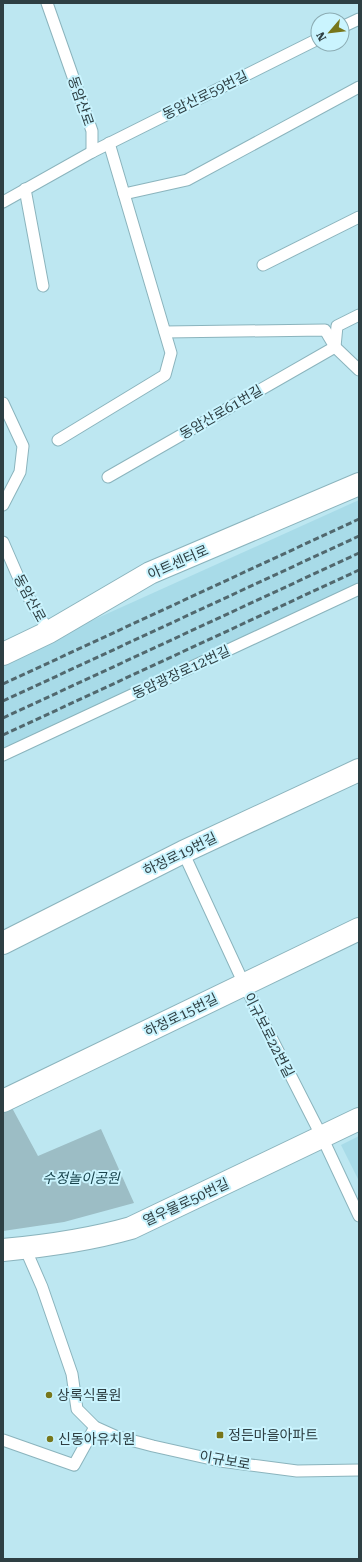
<svg xmlns="http://www.w3.org/2000/svg" width="362" height="1562" viewBox="0 0 362 1562" font-family="'Roboto Serif','Noto Sans KR',serif">
<rect width="100%" height="100%" fill="#bde7f1"/>
<g fill="#a8dbe8">
<path d="M359,500V584L3,750V663L82,625Z"/>
<path d="M359,1136V1181L341,1145Z"/>
</g>
<path fill="#9cbdc5" d="M11,1106L38,1156L101,1129L134,1203L64,1222L3,1231V1110Z"/>
<g fill="none" stroke-linecap="round" stroke-linejoin="round">
<g stroke="#8bb4bd" stroke-width="13">
<g id="service">
<path d="M47,3L92,131V152"/>
<path d="M342,27L359,19"/>
<path d="M25,189L43,286"/>
<path d="M124,194L187,180L359,87"/>
<path d="M3,202L92,152L318,39"/>
<path d="M263,265L359,217"/>
<path d="M165,332L325,330L335,347L359,370"/>
<path d="M3,403L23,446L20,472L3,505"/>
<path d="M58,440L165,375L171,353L109,143"/>
<path d="M108,477L335,347L337,326L359,315"/>
<path d="M3,542L23,588L49,632"/>
<path d="M3,755L359,589"/>
<path d="M183,852L244,984L322,1137L359,1216"/>
<path d="M25,1248L42,1287L72,1374L77,1409L95,1427L115,1436L153,1446L220,1461L297,1471L359,1470"/>
<path d="M3,1440L74,1465L95,1427"/>
</g>
</g>
<g stroke="#8bb4bd" stroke-width="24">
<g id="minor">
<path d="M3,943L183,852L359,770"/>
<path d="M3,1101L359,929"/>
<path d="M3,1250C46,1246 89,1240 131,1228L359,1119"/>
</g>
</g>
<g stroke="#8bb4bd" stroke-width="24">
<path id="tertiary" d="M3,654L49,632L150,573L359,484"/>
</g>
<use href="#service" stroke="#fff" stroke-width="11"/>
<use href="#minor" stroke="#fff" stroke-width="22"/>
<use href="#tertiary" stroke="#fff" stroke-width="22"/>
<g stroke="#51686e" stroke-width="3" stroke-dasharray="6 3" stroke-linecap="butt">
<path d="M3,684L359,519"/>
<path d="M3,701L359,536"/>
<path d="M3,718L359,553"/>
<path d="M3,735L359,570"/>
</g>
</g>
<g fill="#77761b" stroke="#caf4fe" stroke-width="1.5">
<circle cx="49" cy="1395" r="4"/>
<rect x="216" y="1431" width="8" height="8" rx="2"/>
<circle cx="50" cy="1439" r="4"/>
</g>
<g text-anchor="middle" dominant-baseline="central" stroke-width="4" stroke-linejoin="round" paint-order="stroke">
<g font-size="14" fill="#2e3f43" stroke="#caf4fe">
<text transform="translate(205 95) rotate(-26)">동암산로59번길</text>
<text transform="translate(81 101) rotate(71)">동암산로</text>
<text transform="translate(221 412) rotate(-30)">동암산로61번길</text>
<text transform="translate(178 562) rotate(-24)">아트센터로</text>
<text transform="translate(30 598) rotate(62)">동암산로</text>
<text transform="translate(181 672) rotate(-25)">동암광장로12번길</text>
<text transform="translate(180 854) rotate(-26)">하정로19번길</text>
<text transform="translate(181 1015) rotate(-26)">하정로15번길</text>
<text transform="translate(269 1035) rotate(63)">이규보로22번길</text>
<text transform="translate(186 1202) rotate(-25)">열우물로50번길</text>
<text transform="translate(225 1460) rotate(10)">이규보로</text>
</g>
<g font-size="14" font-style="italic" fill="#18434c" stroke="#caf4fe">
<text x="81" y="1178">수정놀이공원</text>
</g>
<g font-size="14" fill="#2e3f43" stroke="#caf4fe" text-anchor="start">
<text x="57" y="1395">상록식물원</text>
<text x="228" y="1435">정든마을아파트</text>
<text x="58" y="1439">신동아유치원</text>
</g>
</g>
<rect width="362" height="1562" fill="none" stroke="#2e3f43" stroke-width="8"/>
<g transform="translate(330 32) rotate(242)"><circle r="19" fill="#caf4fe" stroke="#8cacb3"/>
<path d="M0-3L7 15L0 10L-7 15Z" fill="#77761b"/>
<text y="-6" font-size="11" font-weight="bold" text-anchor="middle" fill="#2e3f43">N</text>
</g>
</svg>
